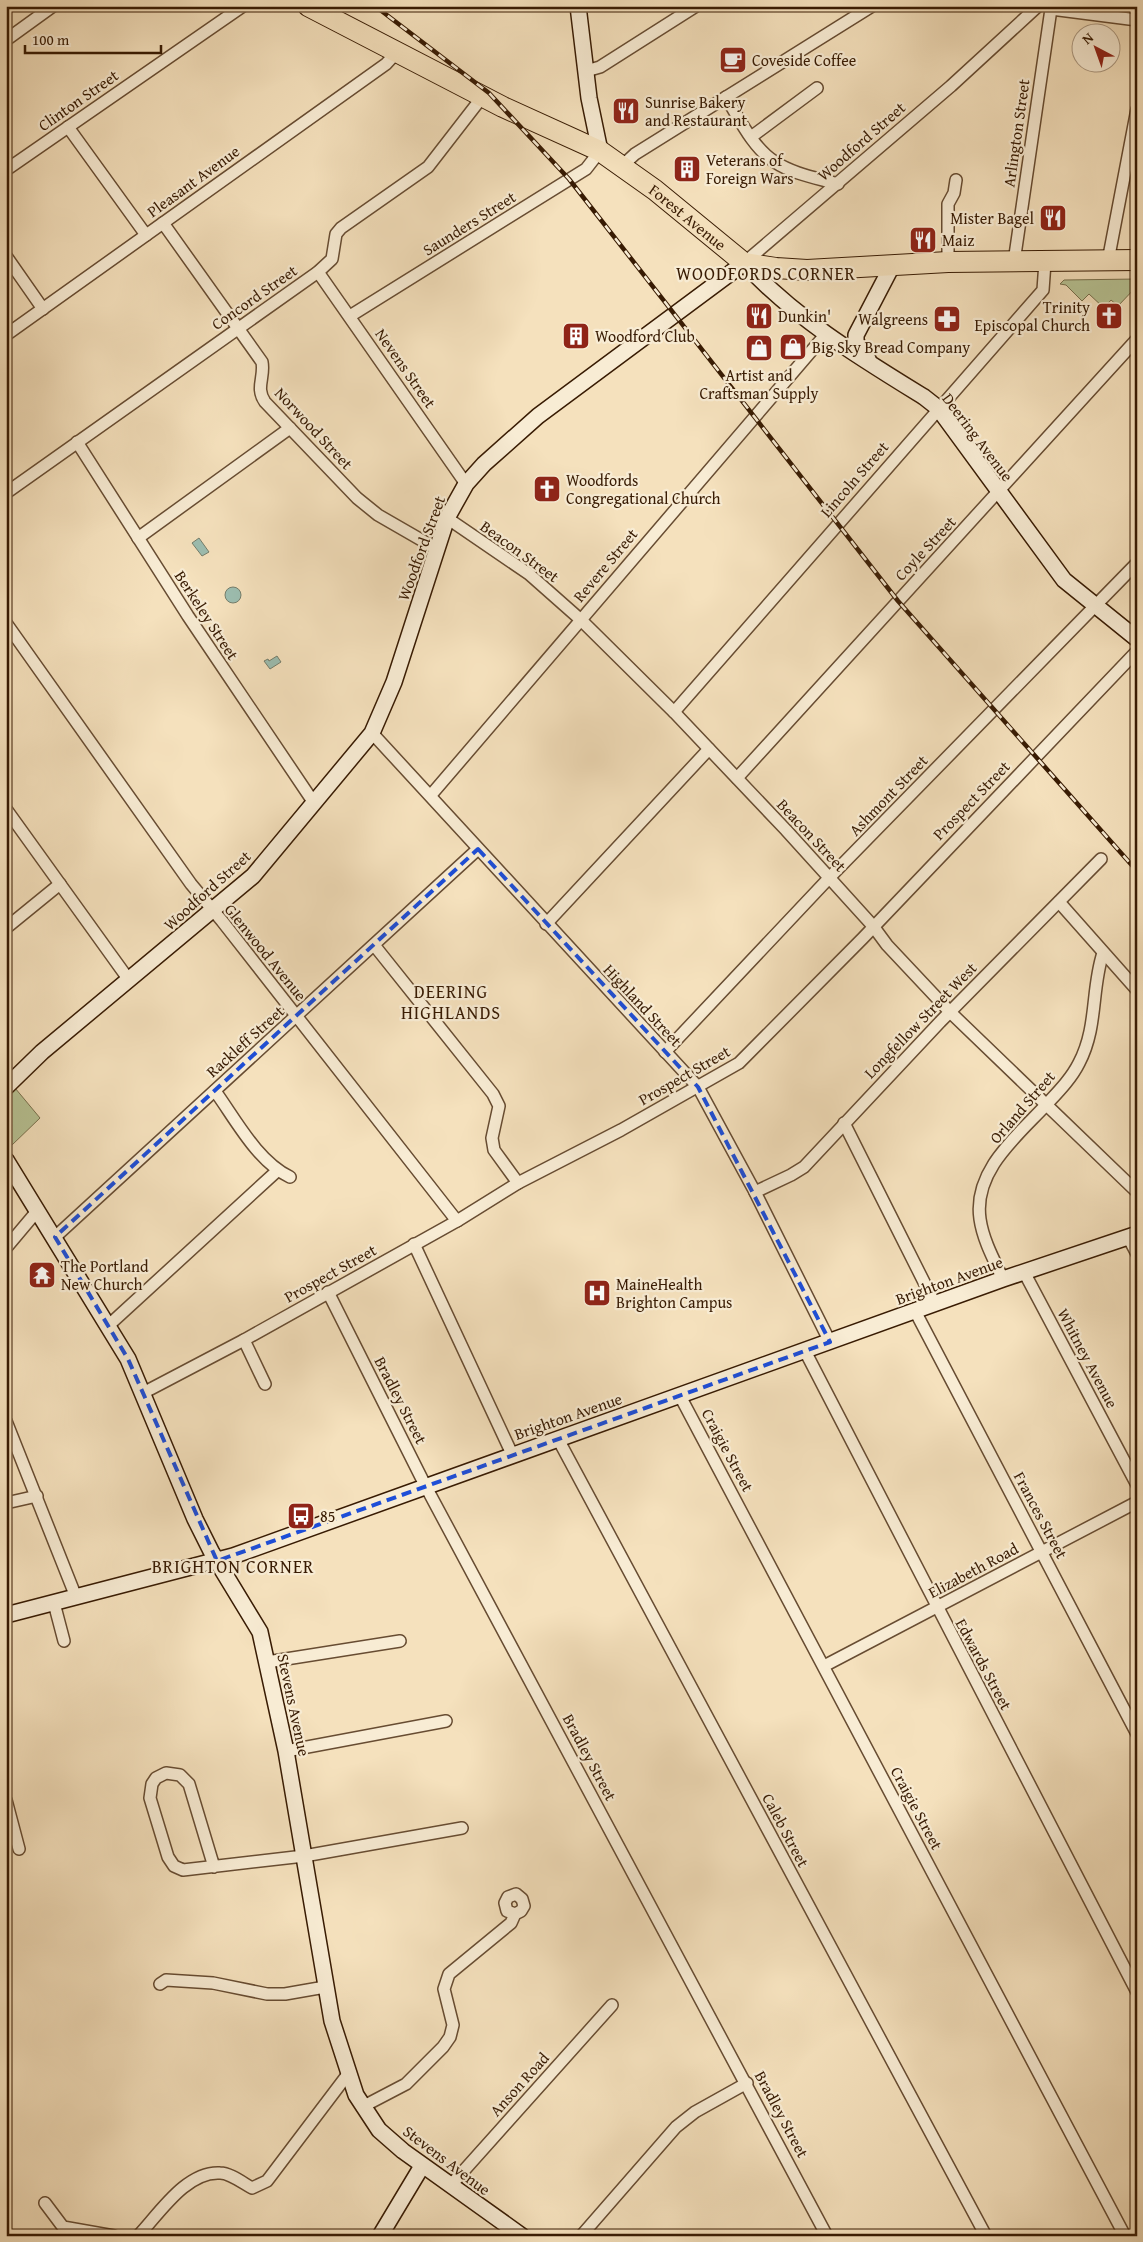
<svg xmlns="http://www.w3.org/2000/svg" width="1143" height="2242" viewBox="0 0 1143 2242" font-family="'Gentium Book Plus',serif">
<rect width="100%" height="100%" fill="#f5e1bd"/>
<filter id="stains"><feTurbulence type="fractalNoise" baseFrequency=".004" numOctaves="4"/><feColorMatrix values="0 0 0 0 .2 0 0 0 0 .09 0 0 0 0 .02 0 0 0 .5 -.17"/></filter>
<radialGradient id="worn" r=".72"><stop offset=".6" stop-color="#630" stop-opacity="0"/><stop offset="1" stop-color="#630" stop-opacity=".3"/></radialGradient>
<g fill="#b7c394" stroke="#786f4c">
<path d="M1137,279V286L1118,306L1111,300L1104,308L1089,294L1082,301L1066,285L1060,284L1064,280Z"/>
<path d="M15,1088L40,1118L12,1145L6,1136V1098Z"/>
</g>
<g fill="#9cbeb1" stroke="#747d6b">
<path d="M199,538L209,552L202,556L192,543Z"/>
<circle cx="233" cy="595" r="8"/>
<path d="M277,656L281,662L270,669L264,661L268,659L269,661Z"/>
</g>
<g fill="none" stroke-linecap="round" stroke-linejoin="round">
<g stroke="#674c32" stroke-width="14">
<g id="street">
<path d="M1051,9L1137,20"/>
<path d="M6,40L53,6"/>
<path d="M586,71L600,67L696,6"/>
<path d="M726,97C740,120 753,148 775,162C793,174 817,178 838,184"/>
<path d="M68,127L146,235"/>
<path d="M751,137L817,88"/>
<path d="M622,166L635,154L872,6"/>
<path d="M6,170L243,6"/>
<path d="M163,223L262,362C265,377 255,388 265,402L357,498L378,515L437,549"/>
<path d="M6,256L43,309"/>
<path d="M1108,261L1137,109"/>
<path d="M948,262V204L954,193L956,180"/>
<path d="M1014,262L1051,9"/>
<path d="M744,263L951,86L1038,6"/>
<path d="M318,272L466,484"/>
<path d="M350,316L586,169L600,151"/>
<path d="M6,335L386,64L397,52"/>
<path d="M77,442L188,616L314,803"/>
<path d="M6,493L318,272L332,259L336,234L341,228L428,167L483,96"/>
<path d="M447,518L529,574L581,620L674,712L786,830L873,926L887,945L950,1012L1137,1192"/>
<path d="M138,538L290,428"/>
<path d="M6,623L191,884L222,921L457,1221"/>
<path d="M674,712L1043,290L1045,262"/>
<path d="M372,733L698,1087L755,1192L830,1342"/>
<path d="M737,778L1137,339"/>
<path d="M431,795L825,335"/>
<path d="M6,809L129,980"/>
<path d="M1059,902L1137,990"/>
<path d="M546,924L709,749"/>
<path d="M6,928L60,884"/>
<path d="M374,945L493,1094L499,1106L492,1138L494,1150L518,1183"/>
<path d="M665,1052L830,877L1137,563"/>
<path d="M215,1091C236,1120 257,1161 290,1177"/>
<path d="M844,1123L935,1304"/>
<path d="M755,1192L791,1175L804,1167L940,1022L1101,859"/>
<path d="M55,1237L478,849"/>
<path d="M1128,1237L1137,1254"/>
<path d="M414,1244L512,1454"/>
<path d="M6,1248L38,1210"/>
<path d="M1024,1272L1137,1485"/>
<path d="M1003,1279C994,1260 983,1240 980,1219C973,1171 1017,1136 1046,1105C1058,1092 1071,1079 1079,1063C1098,1027 1091,989 1103,953"/>
<path d="M328,1292L425,1485L827,2236"/>
<path d="M915,1311L1137,1734"/>
<path d="M109,1325L277,1171"/>
<path d="M244,1340L265,1384"/>
<path d="M805,1351L1137,1992"/>
<path d="M143,1393L244,1340L457,1221L518,1183L621,1130L739,1063L863,938L1137,651"/>
<path d="M680,1396L1125,2236"/>
<path d="M6,1421L76,1597"/>
<path d="M558,1439L986,2236"/>
<path d="M6,1503L37,1496"/>
<path d="M54,1603L64,1641"/>
<path d="M267,1662L400,1641"/>
<path d="M824,1666L1137,1502"/>
<path d="M286,1751L446,1721"/>
<path d="M6,1800L19,1849"/>
<path d="M214,1867L189,1784L180,1775L166,1773L156,1778L152,1784L150,1798L168,1857L174,1866L183,1870L304,1856L462,1828"/>
<path d="M160,1984L166,1980L213,1983L267,1994H285L325,1987"/>
<path d="M362,2107L406,2084L443,2047L450,2037L453,2025L444,1989L449,1974L511,1923L515,1914L521,1911L524,1906L522,1899L516,1894L508,1897L505,1903L507,1911L515,1914"/>
<path d="M451,2185L612,2005"/>
<path d="M45,2203L63,2227L114,2236"/>
<path d="M138,2236C159,2214 186,2171 220,2173C230,2173 243,2183 252,2188L267,2181L348,2074"/>
<path d="M581,2236L676,2127L695,2112L747,2083"/>
</g>
</g>
<g stroke="#381b03" stroke-width="18">
<g id="secondary">
<path d="M578,6L589,98L600,151"/>
<path d="M868,359L856,342V335L893,264"/>
<path d="M6,1087L42,1052L253,876L372,733L394,682L447,518L466,484L484,464L538,416L744,263C796,319 859,357 924,397L938,408L1064,580L1137,639"/>
<path d="M6,1160L128,1359L195,1519L212,1553L260,1632L286,1751L332,2021L356,2095L379,2130L403,2151L522,2236"/>
<path d="M6,1615L233,1556L1003,1279L1137,1234"/>
<path d="M380,2236L422,2166"/>
</g>
</g>
<g stroke="#381b03" stroke-width="22">
<g id="highway">
<path id="s1" d="M308,6L503,107L600,151L655,190L744,263L776,268L807,270L948,262L1137,260"/>
</g>
</g>
<use href="#street" stroke="#f8ecd4" stroke-width="11"/>
<use href="#secondary" stroke="#f8ecd4" stroke-width="15"/>
<use href="#highway" stroke="#f5e1bd" stroke-width="20"/>
<g stroke="#381b03" stroke-width="4.5">
<path id="rail" d="M375,6L489,93L569,179L898,601L1137,871"/>
</g>
<use href="#rail" stroke="#f8ecd4" stroke-width="2.5" stroke-dasharray="8" stroke-linecap="butt"/>
</g>
<path fill="none" stroke="#1d4ed8" stroke-width="4" stroke-dasharray="10 6" stroke-linejoin="round" d="M478,849L698,1087L830,1342L217,1561L128,1359L55,1237Z"/>
<defs>
<g id="cafe-square" transform="scale(1.4375)"><rect x="-9" y="-9" width="18" height="18" rx="4" fill="#8f2418" stroke="#f8ecd4"/><path d="M-5.5-4.5H6V0H3Q3 3.5 0 3.5H-2.5Q-5.5 3.5-5.5 0ZM3-3.2v2h1.7v-2ZM-6 4.5H4V6H-6Z" fill="#fff"/></g>
<g id="restaurant-square" transform="scale(1.4375)"><rect x="-9" y="-9" width="18" height="18" rx="4" fill="#8f2418" stroke="#f8ecd4"/><path d="M-5-6h1v4h1v-4h1v4h1v-4h1v5L-1.5 .5V6h-2V.5L-5-1ZM5-6V6H3V1.5H1.5Q1.5-4 5-6Z" fill="#fff"/></g>
<g id="building-square" transform="scale(1.4375)"><rect x="-9" y="-9" width="18" height="18" rx="4" fill="#8f2418" stroke="#f8ecd4"/><path d="M-4-6H4V6H1V3H-1V6H-4ZM-2.5-4.3h1.7v1.8h-1.7ZM.8-4.3h1.7v1.8H.8ZM-2.5-1h1.7V.8h-1.7ZM.8-1h1.7V.8H.8Z" fill="#fff"/></g>
<g id="church-square" transform="scale(1.4375)"><rect x="-9" y="-9" width="18" height="18" rx="4" fill="#8f2418" stroke="#f8ecd4"/><path d="M-1.2-6h2.4v3.5h3.3v2.4h-3.3V6h-2.4V-.1h-3.3v-2.4h3.3Z" fill="#fff"/></g>
<g id="pharmacy-square" transform="scale(1.4375)"><rect x="-9" y="-9" width="18" height="18" rx="4" fill="#8f2418" stroke="#f8ecd4"/><path d="M-2-6h4v4h4v4h-4v4h-4v-4h-4v-4h4Z" fill="#fff"/></g>
<g id="shop-square" transform="scale(1.4375)"><rect x="-9" y="-9" width="18" height="18" rx="4" fill="#8f2418" stroke="#f8ecd4"/><path d="M-5-2.5h2.3a2.7 3.5 0 0 1 5.4 0H5L5.5 6h-11ZM-1.5-2.5h3a1.5 2.3 0 0 0-3 0Z" fill="#fff"/></g>
<g id="temple-square" transform="scale(1.4375)"><rect x="-9" y="-9" width="18" height="18" rx="4" fill="#8f2418" stroke="#f8ecd4"/><path d="M0-6L5-2H3V0L6.5 2.5H4V6H1.5V3h-3V6H-4V2.5H-6.5L-3 0V-2H-5Z" fill="#fff"/></g>
<g id="hospital-square" transform="scale(1.4375)"><rect x="-9" y="-9" width="18" height="18" rx="4" fill="#8f2418" stroke="#f8ecd4"/><path d="M-5-5h3v3.5h4V-5h3V5h-3V1.5h-4V5h-3Z" fill="#fff"/></g>
<g id="bus-square" transform="scale(1.4375)"><rect x="-9" y="-9" width="18" height="18" rx="4" fill="#8f2418" stroke="#f8ecd4"/><path d="M-5-6H5V4H4V6H2V4H-2V6H-4V4H-5ZM-3.5-4V0h7V-4ZM-3.5 1.2v1.5H-2V1.2ZM2 1.2v1.5H3.5V1.2Z" fill="#fff"/></g>
</defs>
<g fill-rule="evenodd">
<use href="#cafe-square" x="733" y="60"/>
<use href="#restaurant-square" x="626" y="111"/>
<use href="#building-square" x="687" y="169"/>
<use href="#restaurant-square" x="1053" y="218"/>
<use href="#restaurant-square" x="923" y="240"/>
<use href="#restaurant-square" x="759" y="316"/>
<use href="#church-square" x="1109" y="316"/>
<use href="#pharmacy-square" x="947" y="319"/>
<use href="#building-square" x="576" y="336"/>
<use href="#shop-square" x="793" y="347"/>
<use href="#shop-square" x="759" y="348"/>
<use href="#church-square" x="547" y="489"/>
<use href="#temple-square" x="42" y="1275"/>
<use href="#hospital-square" x="597" y="1293"/>
<use href="#bus-square" x="301" y="1516"/>
</g>
<g text-anchor="middle" dominant-baseline="central" stroke-width="4.5" stroke-linejoin="round" paint-order="stroke">
<g font-size="16" fill="#381b03" stroke="#f8ecd4" text-anchor="start">
<text x="752" y="60">Coveside Coffee</text>
<text x="645" y="102">Sunrise Bakery<tspan x="645" dy="18">and Restaurant</tspan></text>
<text x="706" y="160">Veterans of<tspan x="706" dy="18">Foreign Wars</tspan></text>
<text x="1034" y="218" text-anchor="end">Mister Bagel</text>
<text x="942" y="240">Maiz</text>
<text x="1090" y="307" text-anchor="end">Trinity<tspan x="1090" dy="18">Episcopal Church</tspan></text>
<text x="778" y="316">Dunkin'</text>
<text x="928" y="319" text-anchor="end">Walgreens</text>
<text x="595" y="336">Woodford Club</text>
<text x="812" y="347">Big Sky Bread Company</text>
<text x="759" y="375" text-anchor="middle">Artist and<tspan x="759" dy="18">Craftsman Supply</tspan></text>
<text x="566" y="480">Woodfords<tspan x="566" dy="18">Congregational Church</tspan></text>
<text x="61" y="1266">The Portland<tspan x="61" dy="18">New Church</tspan></text>
<text x="616" y="1284">MaineHealth<tspan x="616" dy="18">Brighton Campus</tspan></text>
<text x="320" y="1516">85</text>
</g>
<g font-size="16" fill="#381b03" stroke="#f8ecd4">
<text transform="translate(78 100) rotate(-35)">Clinton Street</text>
<text transform="translate(1016 133) rotate(-82)">Arlington Street</text>
<text transform="translate(861 141) rotate(-41)">Woodford Street</text>
<text transform="translate(193 181) rotate(-36)">Pleasant Avenue</text>
<text stroke="none"><textPath href="#s1" startOffset="436">Forest Avenue</textPath></text>
<text transform="translate(469 223) rotate(-32)">Saunders Street</text>
<text transform="translate(254 297) rotate(-35)">Concord Street</text>
<text transform="translate(406 368) rotate(55)">Nevens Street</text>
<text transform="translate(314 428) rotate(47)">Norwood Street</text>
<text transform="translate(978 437) rotate(53)">Deering Avenue</text>
<text transform="translate(854 479) rotate(-49)">Lincoln Street</text>
<text transform="translate(421 548) rotate(-70)">Woodford Street</text>
<text transform="translate(925 548) rotate(-47)">Coyle Street</text>
<text transform="translate(520 551) rotate(36)">Beacon Street</text>
<text transform="translate(605 565) rotate(-50)">Revere Street</text>
<text transform="translate(207 615) rotate(57)">Berkeley Street</text>
<text transform="translate(888 795) rotate(-46)">Ashmont Street</text>
<text transform="translate(971 800) rotate(-46)">Prospect Street</text>
<text transform="translate(812 835) rotate(47)">Beacon Street</text>
<text transform="translate(207 890) rotate(-42)">Woodford Street</text>
<text transform="translate(266 952) rotate(51)">Glenwood Avenue</text>
<text transform="translate(643 1005) rotate(47)">Highland Street</text>
<text transform="translate(920 1020) rotate(-46)">Longfellow Street West</text>
<text transform="translate(245 1041) rotate(-42)">Rackleff Street</text>
<text transform="translate(684 1075) rotate(-30)">Prospect Street</text>
<text transform="translate(1022 1107) rotate(-49)">Orland Street</text>
<text transform="translate(330 1273) rotate(-29)">Prospect Street</text>
<text transform="translate(949 1280) rotate(-20)">Brighton Avenue</text>
<text transform="translate(1088 1358) rotate(62)">Whitney Avenue</text>
<text transform="translate(401 1400) rotate(63)">Bradley Street</text>
<text transform="translate(568 1416) rotate(-19)">Brighton Avenue</text>
<text transform="translate(728 1450) rotate(62)">Craigie Street</text>
<text transform="translate(1041 1515) rotate(62)">Frances Street</text>
<text transform="translate(973 1570) rotate(-28)">Elizabeth Road</text>
<text transform="translate(984 1664) rotate(62)">Edwards Street</text>
<text transform="translate(294 1705) rotate(78)">Stevens Avenue</text>
<text transform="translate(590 1757) rotate(62)">Bradley Street</text>
<text transform="translate(917 1808) rotate(62)">Craigie Street</text>
<text transform="translate(786 1830) rotate(62)">Caleb Street</text>
<text transform="translate(519 2084) rotate(-48)">Anson Road</text>
<text transform="translate(782 2114) rotate(62)">Bradley Street</text>
<text transform="translate(447 2160) rotate(37)">Stevens Avenue</text>
</g>
<g font-size="18" letter-spacing="1" fill="#381b03" stroke="#f8ecd4">
<text x="766" y="273">WOODFORDS CORNER</text>
<text x="451" y="991">DEERING<tspan x="451" dy="21">HIGHLANDS</tspan></text>
<text x="233" y="1566">BRIGHTON CORNER</text>
</g>
</g>
<rect width="1143" height="2242" fill="none" stroke="#f5e1bd" stroke-width="25"/>
<rect x="8" y="8" width="1128" height="2227" fill="none" stroke="#381b03" stroke-width="2.5"/>
<rect x="12" y="12" width="1118" height="2217" fill="none" stroke="#381b03"/>
<g transform="translate(1096 48) rotate(319)"><circle r="24" fill="#f8ecd4" stroke="#ab9880"/>
<path d="M0-4L9 19L0 12L-9 19Z" fill="#8f2418"/>
<text y="-8" font-size="14" font-weight="bold" text-anchor="middle" fill="#381b03">N</text>
</g>
<path d="M25 45v8h136v-8" fill="none" stroke="#381b03" stroke-width="2.5"/>
<text x="32" y="45" font-size="15" fill="#381b03" stroke="#f8ecd4" stroke-width="4" paint-order="stroke">100 m</text>
<rect width="100%" height="100%" filter="url(#stains)"/>
<rect width="100%" height="100%" fill="url(#worn)"/>
</svg>
